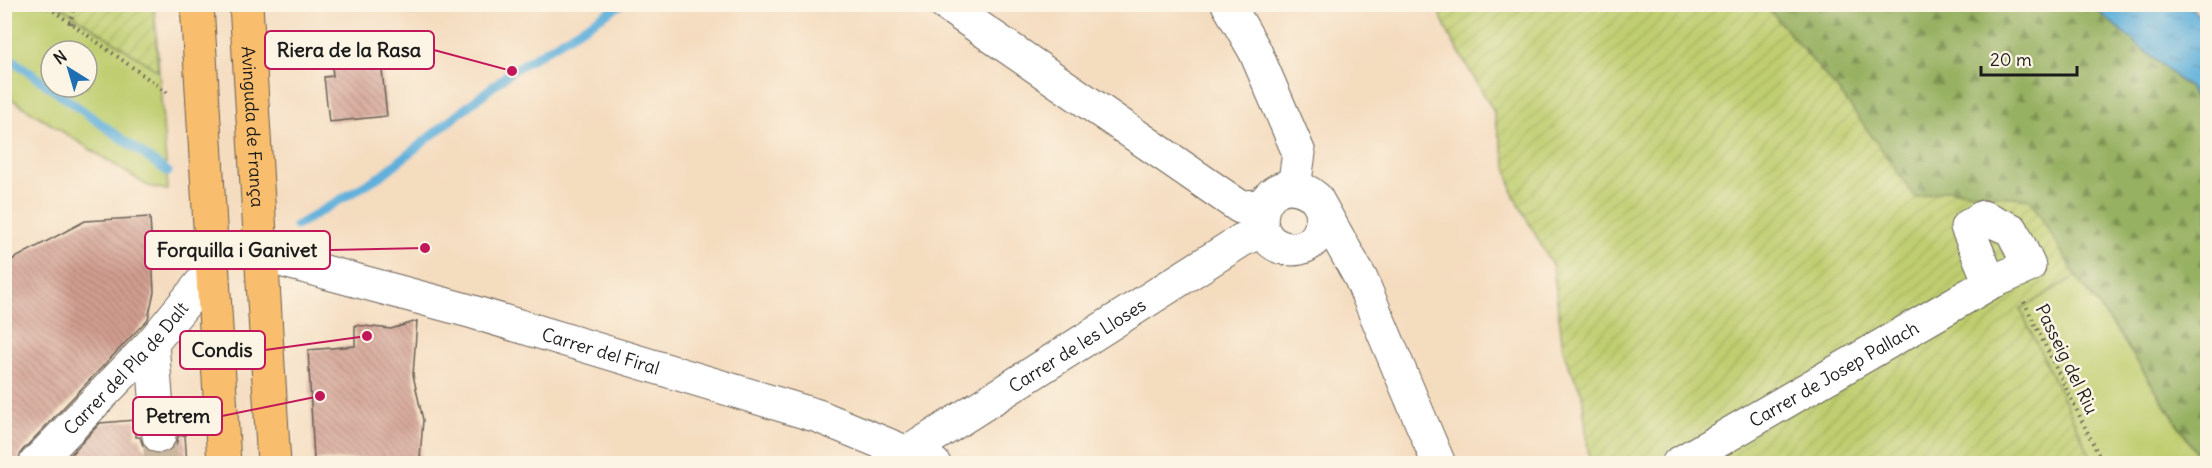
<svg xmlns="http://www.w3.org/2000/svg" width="2212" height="468" viewBox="0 0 2212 468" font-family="Delius,sans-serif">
<defs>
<pattern id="forest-firs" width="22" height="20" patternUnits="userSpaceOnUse" patternTransform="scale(1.5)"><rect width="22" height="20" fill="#97b162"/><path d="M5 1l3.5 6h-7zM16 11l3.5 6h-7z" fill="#7a8f50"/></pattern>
<pattern id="garden-furrows" width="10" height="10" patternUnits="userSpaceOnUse" patternTransform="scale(1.5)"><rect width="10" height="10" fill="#bfce70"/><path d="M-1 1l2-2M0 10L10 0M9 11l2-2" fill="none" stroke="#a4b060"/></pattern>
<pattern id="water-ripples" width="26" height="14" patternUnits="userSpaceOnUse" patternTransform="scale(1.5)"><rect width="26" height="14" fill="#61b0db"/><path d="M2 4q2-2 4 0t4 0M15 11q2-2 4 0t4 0" fill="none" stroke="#4f8eb1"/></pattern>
<pattern id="building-back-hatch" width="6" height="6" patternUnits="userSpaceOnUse" patternTransform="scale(1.5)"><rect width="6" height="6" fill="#d19e90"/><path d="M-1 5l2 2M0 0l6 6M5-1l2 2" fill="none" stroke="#a98075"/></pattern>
</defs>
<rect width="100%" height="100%" fill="#fcf5e5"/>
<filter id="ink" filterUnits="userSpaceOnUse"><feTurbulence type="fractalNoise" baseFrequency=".0167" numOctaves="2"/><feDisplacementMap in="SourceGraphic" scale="12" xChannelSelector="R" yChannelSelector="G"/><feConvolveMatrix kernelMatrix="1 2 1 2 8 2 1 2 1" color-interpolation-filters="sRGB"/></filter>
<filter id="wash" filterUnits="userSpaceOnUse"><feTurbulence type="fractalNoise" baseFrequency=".008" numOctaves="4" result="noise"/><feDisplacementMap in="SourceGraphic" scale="24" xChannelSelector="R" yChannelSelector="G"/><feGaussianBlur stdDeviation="1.35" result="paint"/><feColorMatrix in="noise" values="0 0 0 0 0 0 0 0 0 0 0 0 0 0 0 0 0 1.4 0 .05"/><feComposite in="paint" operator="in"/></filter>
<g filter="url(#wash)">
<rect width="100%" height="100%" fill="#f4dcbf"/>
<g fill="#bfce70" stroke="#6e7546" stroke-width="1.5" fill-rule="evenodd">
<path d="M4,5H154L168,190L148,186L5,95ZM51,51H87V87H51Z"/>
<path d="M2076,276L2118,332L2203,463H2094L2020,309Z"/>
</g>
<path fill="url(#forest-firs)" stroke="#5a663f" stroke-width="1.5" d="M1765,5H2091L2190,89L2208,120L2207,463H2203L2118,332L2076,276L2030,199L1947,190L1916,198L1845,99Z"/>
<g fill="url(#garden-furrows)" stroke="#6e7546" stroke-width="1.5">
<path d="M58,5H154L158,71Z"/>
<path d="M1436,5H1765L1845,99L1916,198L1947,190L2030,199L2076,276L2020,309L2094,463H1593L1589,458L1582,393L1568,364L1563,349L1553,267L1513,194L1493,110L1450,37Z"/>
</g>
<path fill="url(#water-ripples)" stroke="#3e667c" stroke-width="1.5" d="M2091,5H2190L2207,27V120L2190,89Z"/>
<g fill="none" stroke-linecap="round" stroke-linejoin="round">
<g stroke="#61b0db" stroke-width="9">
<path d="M4,54L168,172"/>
<path d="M296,226L382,175L512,71L622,4"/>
</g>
</g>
<g id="blocks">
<g fill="url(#building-back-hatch)">
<path d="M378,34L387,116L329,122L324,77L333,76L329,39Z"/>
<path d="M150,217L154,292L148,319L22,451L17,464H4V264L85,221Z"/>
<path d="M417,321L413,375L423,420L420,458L314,460L308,350L355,346V325L391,329Z"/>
<path d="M135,420L136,437H140L143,446L151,453L160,455L169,452L176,445L178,436L185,435L187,464H62L100,423Z"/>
</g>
</g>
</g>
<g filter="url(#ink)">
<use href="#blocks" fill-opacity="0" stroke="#685f55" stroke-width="1.5"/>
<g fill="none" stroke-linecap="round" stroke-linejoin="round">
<path stroke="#c9b69e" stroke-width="33" stroke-dasharray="33 16" stroke-linecap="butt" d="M159,436L161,464"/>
<g stroke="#685f55" stroke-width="35">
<g id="minor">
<path d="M945,4L1240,207L1263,206"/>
<path d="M1228,4L1255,51L1299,153L1294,187"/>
<path d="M1322,210C1328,265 1253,258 1262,212C1264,202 1269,195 1278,190C1292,183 1305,189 1316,198L1361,279L1439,464"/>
<path id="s1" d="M262,255L466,310L818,416L934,464"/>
<path d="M152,343L159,436"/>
<path id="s2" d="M893,462L1242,240L1263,231"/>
<path id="s3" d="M35,464L152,343L212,270"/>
<path id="s4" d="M1678,464L1990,283L2029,266L2012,230L1983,217L1967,227L1990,283"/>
</g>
</g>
<g stroke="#685f55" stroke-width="35">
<g id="major">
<path d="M197,4L224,464"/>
<path id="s5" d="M246,4L274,464"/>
</g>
</g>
<g stroke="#685f55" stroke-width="4" stroke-dasharray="1.5 4.5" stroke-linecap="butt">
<path d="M44,4L168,93"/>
<path d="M71,24L74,4"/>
<path d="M2024,302L2103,464"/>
</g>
<use href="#minor" stroke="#fff" stroke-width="33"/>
<use href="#major" stroke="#f9be6d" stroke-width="33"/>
</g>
</g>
<g text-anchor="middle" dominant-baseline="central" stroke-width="5" stroke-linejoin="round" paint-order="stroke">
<g font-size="18" fill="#1c1c1c" stroke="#fcf5e5">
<text stroke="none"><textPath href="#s5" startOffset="123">Avinguda de França</textPath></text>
<text stroke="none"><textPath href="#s2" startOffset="218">Carrer de les Lloses</textPath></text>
<text stroke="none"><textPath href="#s1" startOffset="352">Carrer del Firal</textPath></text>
<text transform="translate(2067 359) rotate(64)">Passeig del Riu</text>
<text stroke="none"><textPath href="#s3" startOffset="132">Carrer del Pla de Dalt</textPath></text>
<text stroke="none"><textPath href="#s4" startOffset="180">Carrer de Josep Pallach</textPath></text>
</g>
</g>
<path fill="none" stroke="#c2185b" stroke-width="2" d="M512 71L434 50M425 248L330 250M367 336L265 350M320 396L222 416"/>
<g fill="#c2185b" stroke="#fcf5e5" stroke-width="2">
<circle cx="512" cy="71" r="6"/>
<circle cx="425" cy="248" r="6"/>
<circle cx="367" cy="336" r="6"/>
<circle cx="320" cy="396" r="6"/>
</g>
<g fill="#fcf5e5" stroke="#c2185b" stroke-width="2">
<rect x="265" y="31" width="169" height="38" rx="6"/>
<rect x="145" y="231" width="185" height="38" rx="6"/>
<rect x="180" y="331" width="85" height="38" rx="6"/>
<rect x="133" y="397" width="89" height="38" rx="6"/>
</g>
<g font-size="20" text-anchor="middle" font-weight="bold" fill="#1c1c1c">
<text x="349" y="57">Riera de la Rasa</text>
<text x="237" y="257">Forquilla i Ganivet</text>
<text x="222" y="357">Condis</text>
<text x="178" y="423">Petrem</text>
</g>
<rect width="2212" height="468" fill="none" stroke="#fcf5e5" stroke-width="24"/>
<g transform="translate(69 69) rotate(323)"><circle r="28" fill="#fcf5e5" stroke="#a29e95" stroke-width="1.5"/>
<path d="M0-4.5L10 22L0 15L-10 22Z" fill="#1f6fb2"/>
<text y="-9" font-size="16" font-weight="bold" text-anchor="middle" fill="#1c1c1c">N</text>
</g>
<path d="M1981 66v9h96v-9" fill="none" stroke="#1c1c1c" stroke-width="3"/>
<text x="1990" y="66" font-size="18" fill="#1c1c1c" stroke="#fcf5e5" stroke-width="4.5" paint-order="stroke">20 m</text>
</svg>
